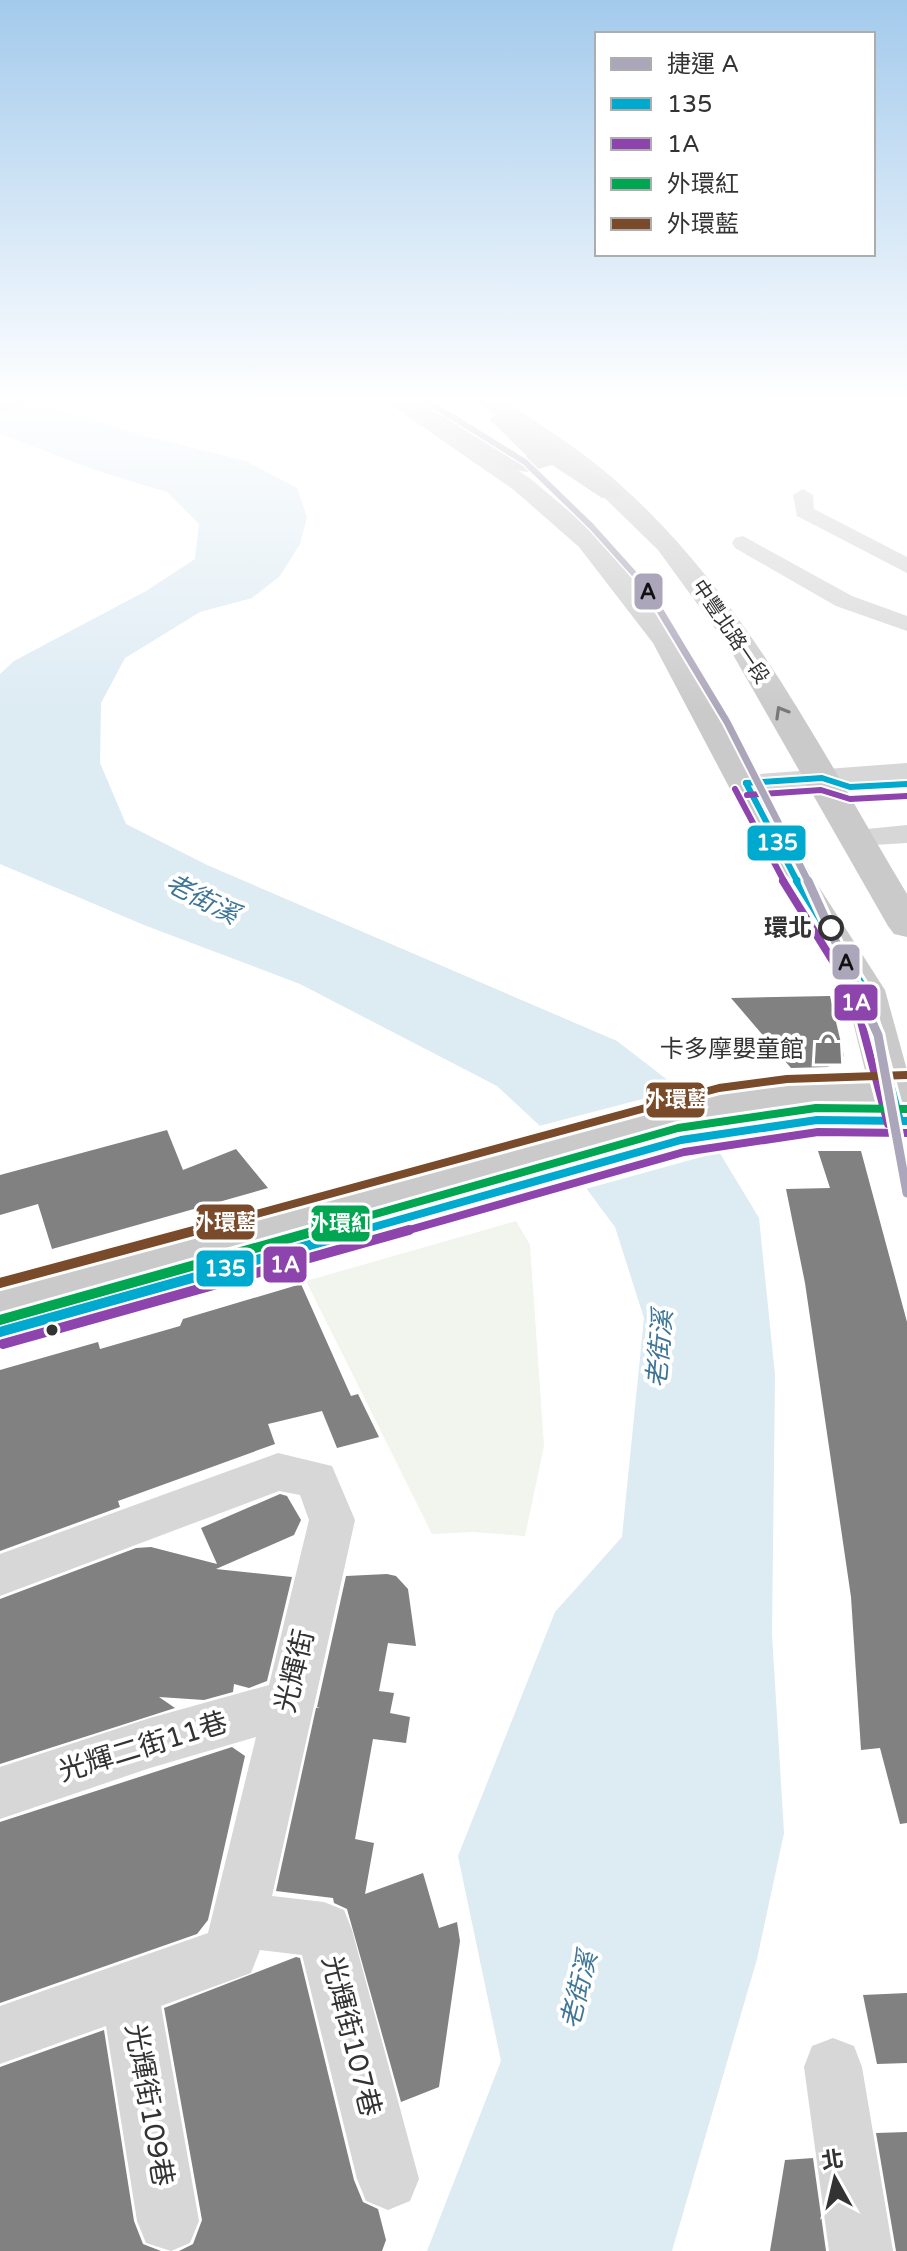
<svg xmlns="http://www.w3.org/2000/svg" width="907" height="2251" viewBox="0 0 907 2251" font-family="'Varela Round','Noto Sans TC',sans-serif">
<rect width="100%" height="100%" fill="#fff"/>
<path fill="#f1f5ed" d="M516,1221L530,1245L544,1446L525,1536L473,1532L432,1534L306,1281Z"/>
<path fill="#ddebf3" d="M0,398H19L141,435L246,461L297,488L307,517L300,544L280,576L252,598L200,612L125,658L101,703L100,763L126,824L207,865L617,1041L683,1092L759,1218L775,1375L772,1634L784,1833L757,1959L672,2251H427L501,2061L458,1856L555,1612L622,1537L644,1318L615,1227L539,1125L497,1086L300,984L144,925L0,864V674L14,661L146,591L195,559L199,524L167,492L98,471L0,434Z"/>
<path fill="#fff" d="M685,1088L723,1151L582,1190L535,1127Z"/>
<g fill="#818181">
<path d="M830,996L844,1056L828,1067L791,1068L731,998Z"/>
<path d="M167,1130L183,1170L236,1149L268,1188L52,1249L38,1204L0,1215V1175Z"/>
<path d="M818,1151H861L907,1322V1823L900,1824L880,1748L861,1750L851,1597L805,1283L786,1189L830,1188Z"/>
<path d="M301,1284L351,1396L358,1394L379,1437L337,1448L322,1411L268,1424L275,1444L118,1501L120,1507L0,1551V1370L98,1342L100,1349L180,1326L183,1319Z"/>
<path d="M280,1494L287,1496L301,1520L294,1535L216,1569L292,1577L267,1681L249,1688L234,1684L233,1692L204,1700L159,1697L175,1708L0,1764V1599L136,1548L151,1547L217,1564L201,1528Z"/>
<path d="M387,1574L396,1576L408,1589L416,1646L388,1643L379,1691L394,1693L390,1713L410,1717L406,1743L373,1739L355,1839L374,1843L365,1894L423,1873L439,1928L457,1922L460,1941L439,2087L401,2102L347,1909L334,1903L333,1898L276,1891L316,1708L320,1707H317L346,1576Z"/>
<path d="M232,1747L245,1756L208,1920L197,1934L0,2003V1822Z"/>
<path d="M296,1957L300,1958L354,2180L363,2202L378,2209L386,2240L382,2251H179L193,2244L202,2220L164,2008Z"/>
<path d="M907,1993V2063L877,2064L863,1995Z"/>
<path d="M104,2030L134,2221L143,2244L161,2251H0V2067Z"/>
<path d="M907,2132V2251H896L876,2133Z"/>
<path d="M813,2158L826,2251H770L785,2160Z"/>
</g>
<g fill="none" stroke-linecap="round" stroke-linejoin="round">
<g fill="#d7d7d7" fill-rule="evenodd">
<path d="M91,398H114L98,407L92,405Z"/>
<path d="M803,489L813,495L814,509L907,557V573L797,516L793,495Z"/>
<path d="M743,536L852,596L907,616V631L836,606L735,548L732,543L735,538Z"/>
<path d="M907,763V779L746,791L736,789L732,783L736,777L746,775Z"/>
<path d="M907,825V843L857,846L847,843L843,837L847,831Z"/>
<path d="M278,1453L332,1466L355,1520L272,1896L324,1902L344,1910L352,1930L419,2179L410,2201L388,2210L366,2201L357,2179L302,1955L260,1950L251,1973L161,2006L199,2221L190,2243L171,2251L146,2243L137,2221L106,2026L0,2064V2006L208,1933L256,1737L150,1768L0,1819V1767L150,1718L269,1685L309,1520L300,1495L279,1491L0,1596V1554Z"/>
<path d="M833,2038L854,2046L862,2067L893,2251H829L804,2067L812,2046Z"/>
</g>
<g fill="#cacaca" fill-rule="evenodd">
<path d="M381,398H408L462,431L532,480L597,535L677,635L812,876L885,990L907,1070V1136L817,1135L681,1155L0,1351V1276L722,1086L787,1077L866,1074L845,990L776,876L653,643L579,547L514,490ZM873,1102L874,1106L817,1105L689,1123C750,1107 810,1105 873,1102Z"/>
<path d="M472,398C480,398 489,397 496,398C511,401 539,425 553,433C719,542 808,729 907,894V937L894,934L888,926L728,646L658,550L577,471Z"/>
</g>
<g fill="#c4c4c4" fill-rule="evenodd">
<path d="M0,398H29L26,403L0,412Z"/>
<path d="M393,398H420L515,456L528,457L490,420L493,415H509L624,493L620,498H602L552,465L527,472L499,467Z"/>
</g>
<g stroke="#fff" stroke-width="10">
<g id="bus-1-far2">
<path d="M746,783L798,883"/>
<path d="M746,783L822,778L850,787L907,784"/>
</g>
</g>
<g stroke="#fff" stroke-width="14">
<g id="bus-1-far1">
<path d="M797,881L865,990L900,1121"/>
<path d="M356,1232L681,1140L817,1120L907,1121"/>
</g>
</g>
<g stroke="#fff" stroke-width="16">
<path id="bus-1" d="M0,1332L363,1230"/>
</g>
<g stroke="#fff" stroke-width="10">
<g id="bus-2-far2">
<path d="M735,789L785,883"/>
<path d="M747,795L821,790L850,799L907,796"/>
</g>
</g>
<g stroke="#fff" stroke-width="14">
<g id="bus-2-far1">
<path d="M783,881L854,995L888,1124"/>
<path d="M402,1232L684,1152L818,1132L907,1133"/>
</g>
</g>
<g stroke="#fff" stroke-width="16">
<path id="bus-2" d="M3,1344L409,1230"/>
</g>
<g stroke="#fff" stroke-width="14">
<path id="bus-3-far1" d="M312,1232L678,1128L816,1108L907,1109"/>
</g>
<g stroke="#fff" stroke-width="16">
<path id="bus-3" d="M0,1320L319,1230"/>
</g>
<g stroke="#fff" stroke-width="14">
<path id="bus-4-far1" d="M190,1232L719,1088L787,1079L907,1075"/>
</g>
<g stroke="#fff" stroke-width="16">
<path id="bus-4" d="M0,1283L197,1230"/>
</g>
<use href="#bus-1-far2" stroke="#00a9ce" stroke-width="6"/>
<use href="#bus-1-far1" stroke="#00a9ce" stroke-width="8"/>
<use href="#bus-1" stroke="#00a9ce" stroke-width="10"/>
<use href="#bus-2-far2" stroke="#8e44ad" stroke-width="6"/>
<use href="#bus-2-far1" stroke="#8e44ad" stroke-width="8"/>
<use href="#bus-2" stroke="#8e44ad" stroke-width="10"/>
<use href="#bus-3-far1" stroke="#00a651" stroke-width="8"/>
<use href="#bus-3" stroke="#00a651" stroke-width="10"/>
<use href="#bus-4-far1" stroke="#7a4b2a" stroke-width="8"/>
<use href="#bus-4" stroke="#7a4b2a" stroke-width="10"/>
<g stroke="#fff" stroke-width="9">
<path id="metro-1-far2" d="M422,398L525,462L591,526L645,586L660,611"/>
</g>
<g stroke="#fff" stroke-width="11">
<path id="metro-1-far1" d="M659,609L727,722L809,883"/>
</g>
<g stroke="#fff" stroke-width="15">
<path id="metro-1" d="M808,881L878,1035L907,1193"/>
</g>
<use href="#metro-1-far2" stroke="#aca6ba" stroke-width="6"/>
<use href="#metro-1-far1" stroke="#aca6ba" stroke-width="7"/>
<use href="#metro-1" stroke="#aca6ba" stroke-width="9"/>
</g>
<defs><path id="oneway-chevron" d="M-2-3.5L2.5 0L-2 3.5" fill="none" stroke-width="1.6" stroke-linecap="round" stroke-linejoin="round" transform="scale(2)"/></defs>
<use stroke="#777" href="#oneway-chevron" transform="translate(781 712) rotate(-120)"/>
<linearGradient id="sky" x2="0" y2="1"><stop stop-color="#a3caec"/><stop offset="0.56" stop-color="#fff"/><stop offset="1" stop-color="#fff" stop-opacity="0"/></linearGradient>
<rect width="907" height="714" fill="url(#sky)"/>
<defs>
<g id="shop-bare" transform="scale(2.4)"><path d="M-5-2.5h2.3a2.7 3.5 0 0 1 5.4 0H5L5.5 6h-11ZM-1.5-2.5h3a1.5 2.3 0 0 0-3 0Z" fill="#7a7a7a" stroke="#fff" stroke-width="2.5" paint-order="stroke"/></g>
</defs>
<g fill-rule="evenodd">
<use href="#shop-bare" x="828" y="1049"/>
</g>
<circle fill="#fff" stroke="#333" stroke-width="4" cx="831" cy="928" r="11"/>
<circle fill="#333" stroke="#fff" stroke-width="3" cx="52" cy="1330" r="7"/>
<g text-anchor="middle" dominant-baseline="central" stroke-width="8" stroke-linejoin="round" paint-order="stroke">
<g font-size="20" fill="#333" stroke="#fff">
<text transform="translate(730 632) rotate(56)">中豐北路一段</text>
</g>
<g font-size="24" font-weight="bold" fill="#333" stroke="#fff" text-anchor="end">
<text x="812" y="928">環北</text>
</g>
<g font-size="24" fill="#333" stroke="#fff" text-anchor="end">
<text x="804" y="1049">卡多摩嬰童館</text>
</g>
<g font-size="26" font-style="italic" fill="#3f7597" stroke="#fff">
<text transform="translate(202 899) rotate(27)">老街溪</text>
<text transform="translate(660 1349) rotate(-85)">老街溪</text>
<text transform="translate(579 1990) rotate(-76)">老街溪</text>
</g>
<g font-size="28" fill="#333" stroke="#fff">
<text transform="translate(295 1671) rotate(-76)">光輝街</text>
<text transform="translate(143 1747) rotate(-17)">光輝二街11巷</text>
<text transform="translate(351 2036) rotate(76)">光輝街107巷</text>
<text transform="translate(149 2105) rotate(80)">光輝街109巷</text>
</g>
</g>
<g stroke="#fff" stroke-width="3">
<rect x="633" y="572" width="31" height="39" rx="8" fill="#aca6ba"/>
<rect x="746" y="824" width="61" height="38" rx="8" fill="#00a9ce"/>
<rect x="831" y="943" width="30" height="38" rx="8" fill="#aca6ba"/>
<rect x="833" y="983" width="46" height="39" rx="8" fill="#8e44ad"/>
<rect x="645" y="1081" width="61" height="38" rx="8" fill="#7a4b2a"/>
<rect x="195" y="1203" width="61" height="38" rx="8" fill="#7a4b2a"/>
<rect x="310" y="1204" width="61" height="39" rx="8" fill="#00a651"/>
<rect x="262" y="1245" width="46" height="39" rx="8" fill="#8e44ad"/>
<rect x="195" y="1249" width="60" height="39" rx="8" fill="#00a9ce"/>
</g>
<g font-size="22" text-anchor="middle" font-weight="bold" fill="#fff">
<text x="777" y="850">135</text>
<text x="856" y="1010">1A</text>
<text x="676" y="1107">外環藍</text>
<text x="225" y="1230">外環藍</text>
<text x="340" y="1231">外環紅</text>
<text x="285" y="1272">1A</text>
<text x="225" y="1276">135</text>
</g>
<g font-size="22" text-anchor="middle" font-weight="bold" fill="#111">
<text x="648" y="599">A</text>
<text x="846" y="970">A</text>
</g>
<rect x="595" y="32" width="280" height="224" fill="#ffffff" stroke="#adadad" stroke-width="2"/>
<rect x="611" y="58" width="40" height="12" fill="#aca6ba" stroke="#adadad" stroke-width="2"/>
<text x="667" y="72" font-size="24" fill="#333333">捷運 A</text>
<rect x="611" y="98" width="40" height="12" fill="#00a9ce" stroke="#adadad" stroke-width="2"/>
<text x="667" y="112" font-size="24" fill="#333333">135</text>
<rect x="611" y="138" width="40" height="12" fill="#8e44ad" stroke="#adadad" stroke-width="2"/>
<text x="667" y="152" font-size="24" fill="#333333">1A</text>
<rect x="611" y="178" width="40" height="12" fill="#00a651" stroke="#adadad" stroke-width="2"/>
<text x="667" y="192" font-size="24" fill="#333333">外環紅</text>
<rect x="611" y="218" width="40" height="12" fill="#7a4b2a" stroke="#adadad" stroke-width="2"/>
<text x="667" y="232" font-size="24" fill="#333333">外環藍</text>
<g transform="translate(835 2179) rotate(352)" stroke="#ffffff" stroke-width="6" paint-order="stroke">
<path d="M0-6L14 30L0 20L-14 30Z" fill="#333333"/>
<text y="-12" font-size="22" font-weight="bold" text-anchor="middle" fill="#333333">北</text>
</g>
</svg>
